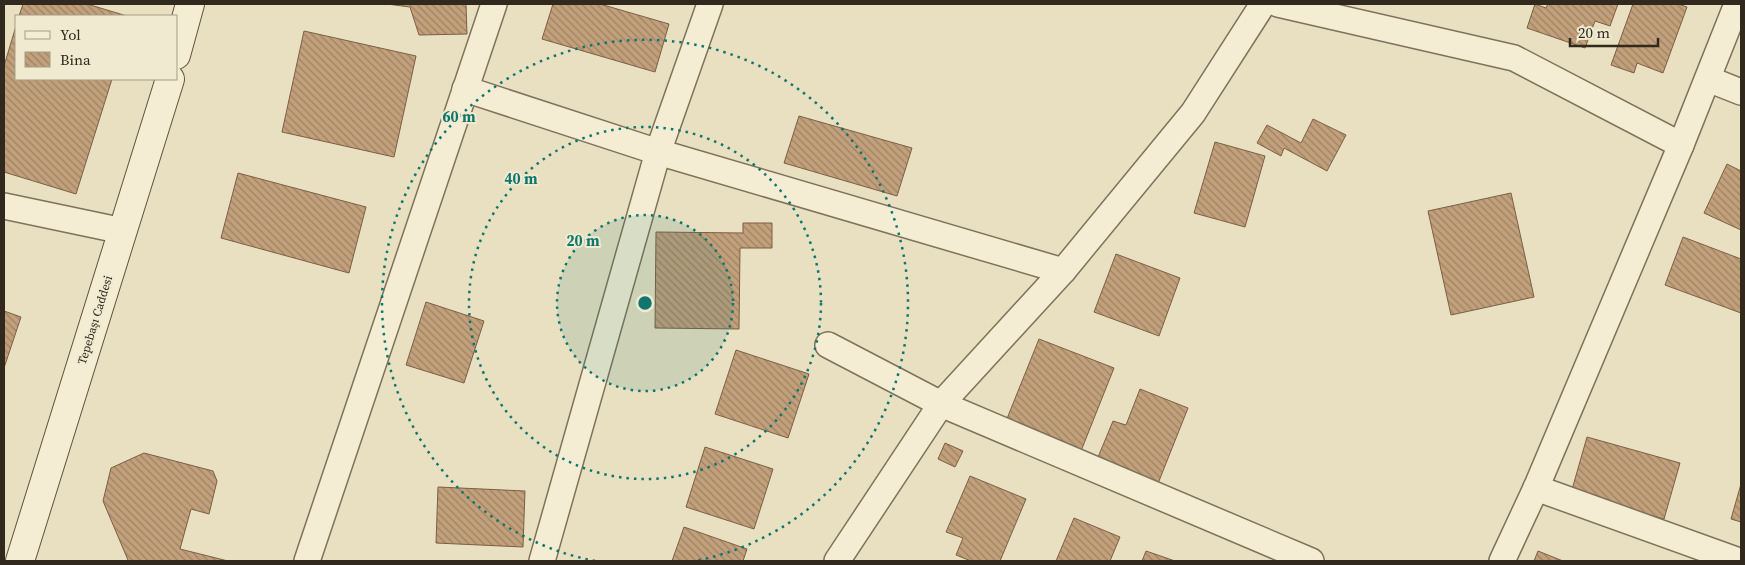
<svg xmlns="http://www.w3.org/2000/svg" width="1745" height="565" viewBox="0 0 1745 565" font-family="'Source Serif 4',serif">
<defs>
<pattern id="building-back-hatch" width="6" height="6" patternUnits="userSpaceOnUse" patternTransform="scale(1.25)"><rect width="6" height="6" fill="#c2a07b"/><path d="M-1 5l2 2M0 0l6 6M5-1l2 2" fill="none" stroke="#9e8264"/></pattern>
</defs>
<rect width="100%" height="100%" fill="#e8e0c1"/>
<g fill="url(#building-back-hatch)" stroke="#7c5f43">
<path d="M23,4H87L127,16H19Z"/>
<path d="M387,4H466L467,34L419,35L410,7Z"/>
<path d="M553,4H600L669,24L655,72L542,39Z"/>
<path d="M1535,4L1546,8L1548,4H1618L1610,26L1595,21L1585,48L1527,28Z"/>
<path d="M1633,4H1678L1687,7L1663,73L1637,63L1634,73L1611,65Z"/>
<path d="M16,26V79H112L76,194L4,172V66Z"/>
<path d="M304,31L416,56L394,157L282,132Z"/>
<path d="M799,116L912,148L897,196L784,163Z"/>
<path d="M1313,119L1346,135L1327,171L1284,148L1281,156L1257,143L1267,125L1301,143Z"/>
<path d="M1215,142L1265,156L1245,227L1194,213Z"/>
<path d="M1727,164L1741,171V230L1704,213Z"/>
<path d="M238,173L366,207L349,273L221,238Z"/>
<path d="M1511,193L1534,297L1451,315L1428,211Z"/>
<path d="M743,223H772V248H740L739,329L655,328L656,232L743,233Z"/>
<path d="M1683,237L1741,259V313L1665,285Z"/>
<path d="M1116,254L1180,278L1159,336L1094,312Z"/>
<path d="M426,302L484,321L464,383L406,365Z"/>
<path d="M4,311L21,317L4,368Z"/>
<path d="M1039,339L1114,368L1079,456L1004,426Z"/>
<path d="M736,350L809,374L788,438L715,414Z"/>
<path d="M1140,389L1188,408L1157,486L1096,462L1113,421L1126,425Z"/>
<path d="M1587,437L1680,463L1664,519L1571,493Z"/>
<path d="M945,443L963,451L955,467L938,459Z"/>
<path d="M705,447L773,469L754,529L686,507Z"/>
<path d="M144,453L213,471L217,481L209,514L191,509L180,549L228,561H126L128,560L103,501L111,468Z"/>
<path d="M970,476L1026,499L1000,561H971L956,555L963,538L946,532Z"/>
<path d="M1741,484V522L1731,519Z"/>
<path d="M438,487L525,491L523,547L436,543Z"/>
<path d="M1074,518L1120,537L1110,561H1056Z"/>
<path d="M684,527L747,549L743,561H672Z"/>
<path d="M1146,551L1175,561H1142Z"/>
<path d="M1538,551L1563,561H1534Z"/>
</g>
<g fill="none" stroke-linecap="round" stroke-linejoin="round">
<g stroke="#7f725b" stroke-width="28">
<g id="minor">
<path d="M1278,4L1514,58L1681,145"/>
<path d="M1708,79L1741,92"/>
<path d="M465,89L658,152L1063,271"/>
<path d="M4,206L123,231"/>
<path d="M828,345L941,404L1311,561"/>
<path d="M1536,488L1739,561"/>
<path d="M307,561L494,4"/>
<path d="M542,561L658,152L710,4"/>
<path d="M837,561L941,404L1063,271L1193,113L1263,4"/>
<path d="M1502,561L1536,488L1681,145L1737,4"/>
</g>
</g>
<g stroke="#61533e" stroke-width="30">
<g id="secondary">
<path d="M176,55L190,4"/>
<path d="M20,561L170,79"/>
</g>
</g>
<use href="#minor" stroke="#f4edd3" stroke-width="25"/>
<use href="#secondary" stroke="#f4edd3" stroke-width="28"/>
</g>
<circle cx="645" cy="303" r="88" fill="#0f766e" fill-opacity=".12"/>
<g fill="none" stroke="#0f766e" stroke-width="2.5" stroke-dasharray="2.5 5">
<circle cx="645" cy="303" r="88"/>
<circle cx="645" cy="303" r="176"/>
<path d="M595 561A263 263 0 1 1 695 561"/>
</g>
<g text-anchor="middle" dominant-baseline="central" stroke-width="4" stroke-linejoin="round" paint-order="stroke">
<g font-size="12" fill="#31291d" stroke="#f0ead0">
<text transform="translate(95 320) rotate(-73)">Tepebaşı Caddesi</text>
</g>
</g>
<circle cx="645" cy="303" r="8" fill="#0f766e" stroke="#f0ead0" stroke-width="2.5"/>
<g font-size="15" text-anchor="middle" font-weight="bold" fill="#0f766e" stroke="#f0ead0" stroke-width="4" stroke-linejoin="round" paint-order="stroke">
<text x="459" y="122">60 m</text>
<text x="521" y="184">40 m</text>
<text x="583" y="246">20 m</text>
</g>
<rect width="1745" height="565" fill="none" stroke="#31291d" stroke-width="10"/>
<rect x="15" y="15" width="162" height="65" fill="#f0ead0" stroke="#a49d88"/>
<rect x="25" y="31" width="25" height="8" fill="#f4edd3" stroke="#a49d88"/>
<text x="60" y="40" font-size="15" fill="#31291d">Yol</text>
<rect x="25" y="52" width="25" height="15" fill="url(#building-back-hatch)" stroke="#a49d88"/>
<text x="60" y="65" font-size="15" fill="#31291d">Bina</text>
<path d="M1570 38v8h88v-8" fill="none" stroke="#31291d" stroke-width="2.5"/>
<text x="1578" y="38" font-size="15" fill="#31291d" stroke="#f0ead0" stroke-width="4" paint-order="stroke">20 m</text>
</svg>
